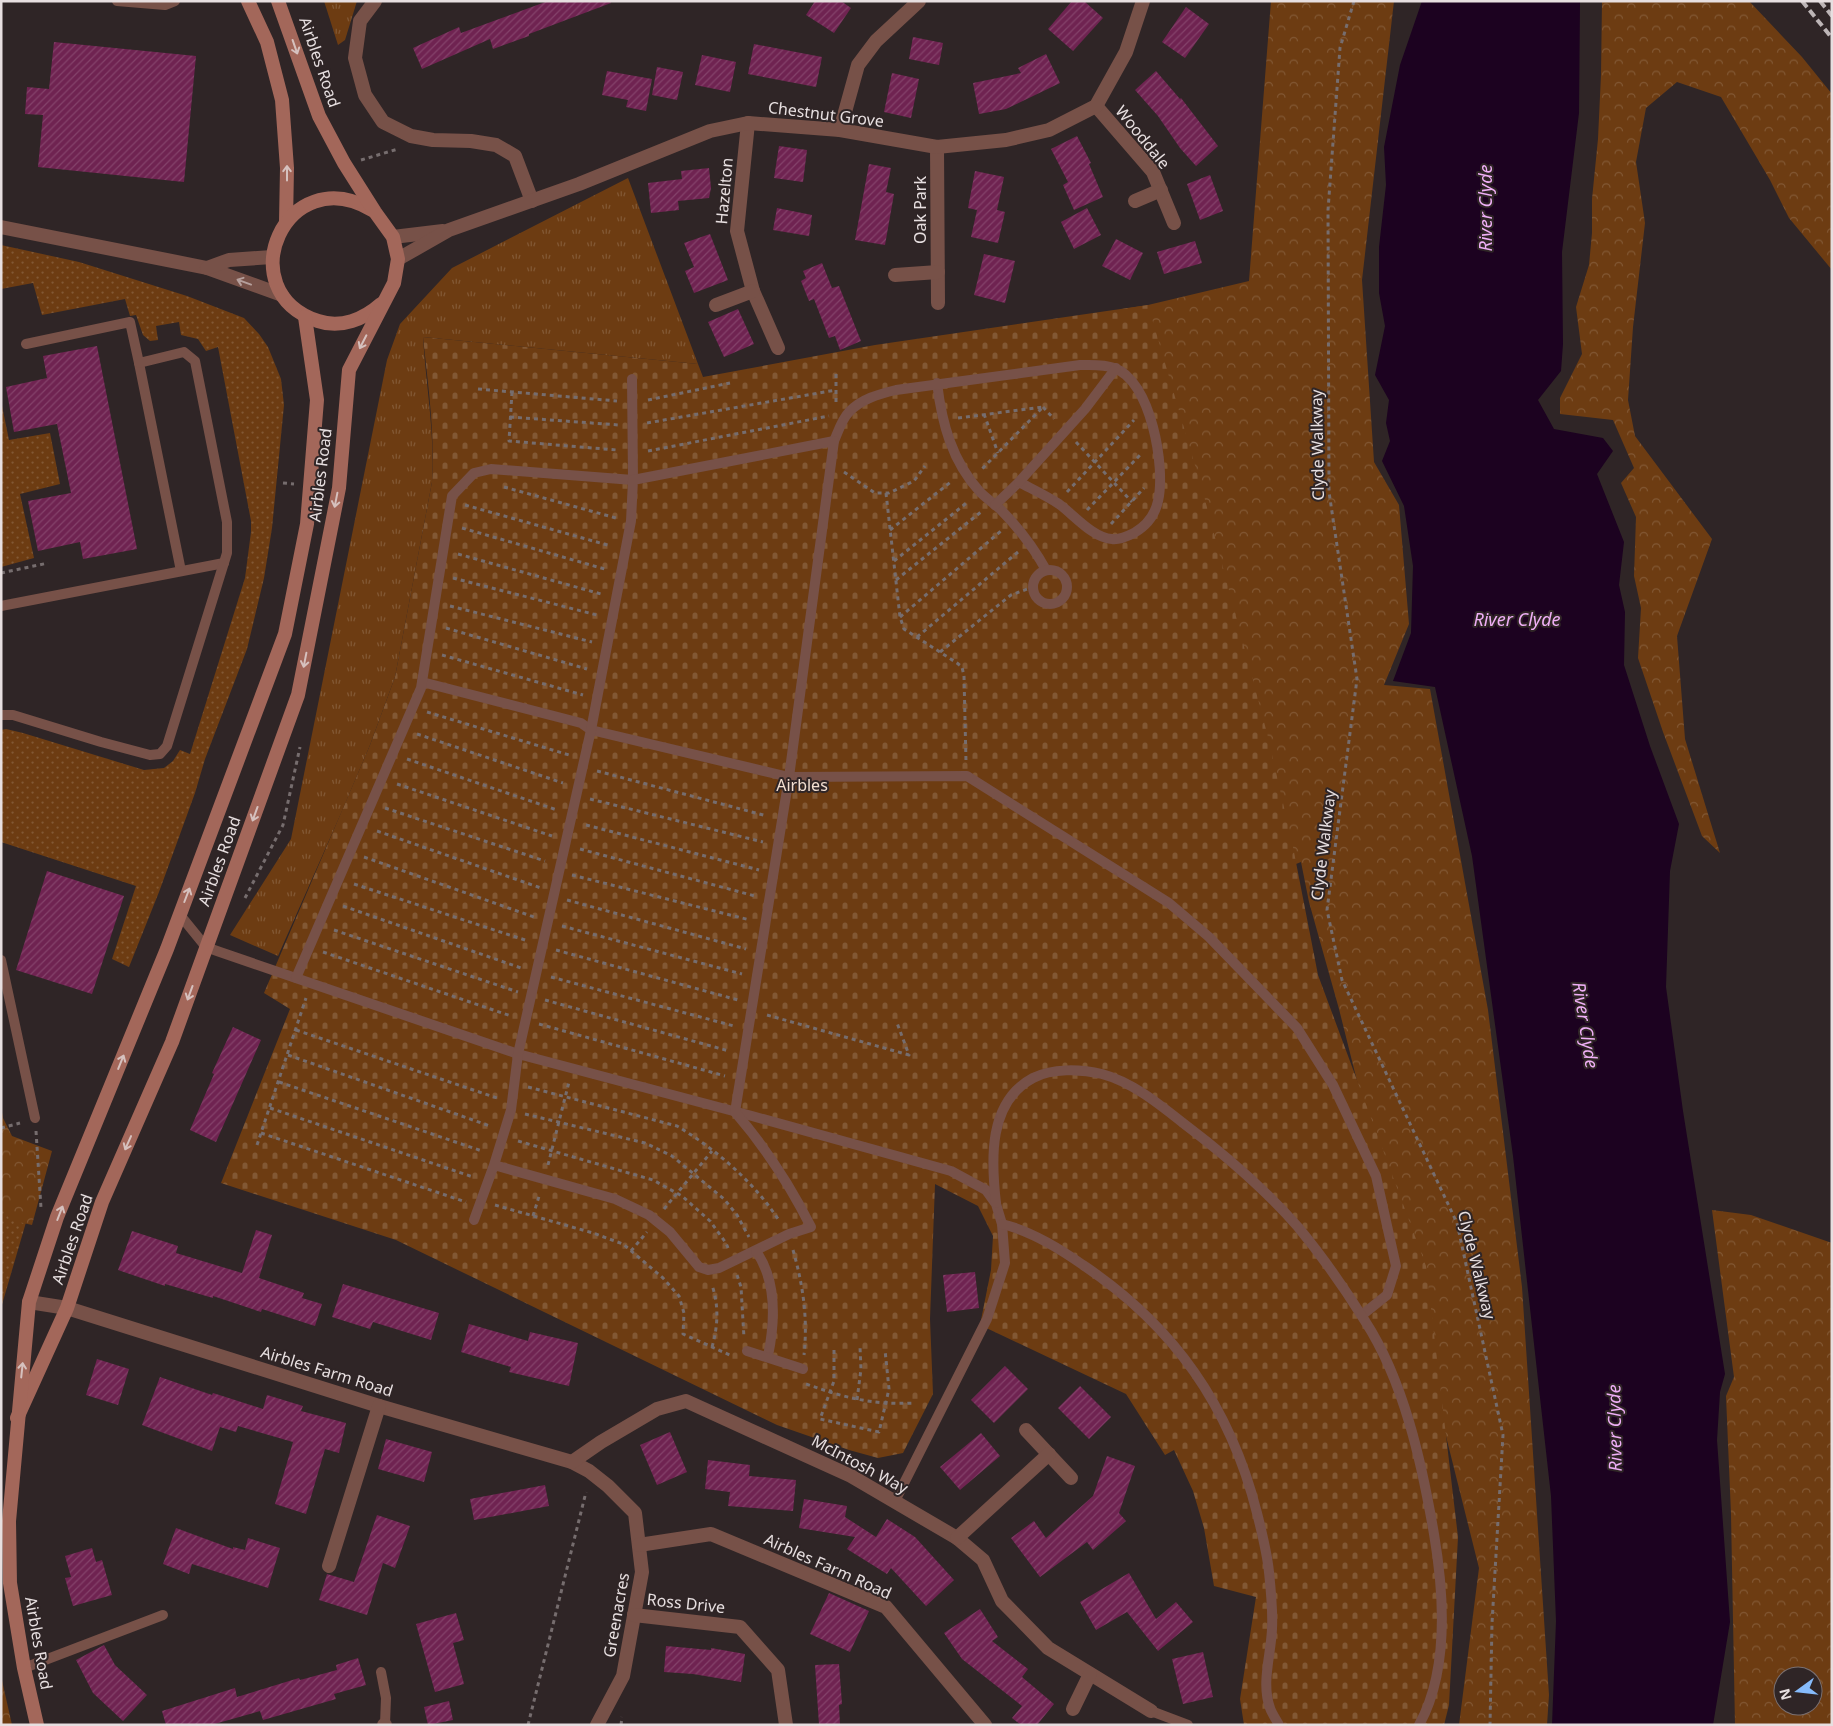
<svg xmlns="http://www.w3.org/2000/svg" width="1833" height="1726" viewBox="0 0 1833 1726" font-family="'Noto Sans',sans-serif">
<defs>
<pattern id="grass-dots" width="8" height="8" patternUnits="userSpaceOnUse" patternTransform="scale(1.25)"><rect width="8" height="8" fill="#6d3c12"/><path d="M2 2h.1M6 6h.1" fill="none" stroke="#825834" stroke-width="1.8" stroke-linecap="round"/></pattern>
<pattern id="forest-crowns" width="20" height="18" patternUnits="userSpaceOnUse" patternTransform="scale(1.25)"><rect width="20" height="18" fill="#6d3c12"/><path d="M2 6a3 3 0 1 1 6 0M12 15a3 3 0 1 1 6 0" fill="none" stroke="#825834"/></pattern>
<pattern id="cemetery-stones" width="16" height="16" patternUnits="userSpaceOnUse" patternTransform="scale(1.25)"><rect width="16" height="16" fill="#6d3c12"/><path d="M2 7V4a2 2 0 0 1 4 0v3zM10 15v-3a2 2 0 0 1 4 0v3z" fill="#825834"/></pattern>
<pattern id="park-tufts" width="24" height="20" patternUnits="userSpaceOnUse" patternTransform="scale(1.25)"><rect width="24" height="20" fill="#6d3c12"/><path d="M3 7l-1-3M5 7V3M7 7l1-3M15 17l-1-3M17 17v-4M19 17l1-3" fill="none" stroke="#825834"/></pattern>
<pattern id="building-hatch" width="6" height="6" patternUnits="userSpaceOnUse" patternTransform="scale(1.25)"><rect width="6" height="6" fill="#6f2351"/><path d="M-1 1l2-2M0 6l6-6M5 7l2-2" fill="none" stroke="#84426a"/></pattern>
</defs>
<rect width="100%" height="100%" fill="#2f2526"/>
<g fill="url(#grass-dots)">
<path d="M1,245L79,262L187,296L244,318L259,334L268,347L281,379L284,405L272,528L264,578L247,649L205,759L195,793L159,892L129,967L112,959L136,886L1,842V730L6,729L23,733L144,770L164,768L173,761L180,750L190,754L245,578L251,532V521L218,347L206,351L198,339L181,335L179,322L156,326L158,340L150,341L143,335L136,315L130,316L125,299L42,315L33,283L1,289Z"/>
<path d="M1,401L9,440L50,433L60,484L20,494L34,558L1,567Z"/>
<path d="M1,1174L36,1188L1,1308Z"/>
</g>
<g fill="url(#forest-crowns)" fill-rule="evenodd">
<path d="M1271,1H1394L1362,280L1374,462L1399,505L1409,624L1384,685L1430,689L1488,1010L1522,1287L1549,1695L1547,1725H1459L1479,1568L1339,1009L1309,902L1301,862L1296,864L1123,309L1148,305L1249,281Z"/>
<path d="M1602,1H1749L1802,57L1832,94V270L1789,218L1770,180L1721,97L1677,82L1646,108L1636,162L1645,223L1633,327L1628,400L1635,436L1712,539L1677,636L1685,739L1720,853L1702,836L1663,732L1638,658L1641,608L1634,576L1636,517L1621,483L1634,468L1613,420L1560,414V398L1582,354L1576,307L1589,265L1592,233V199L1598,139L1601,75Z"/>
<path d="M1,1107L3,1118L12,1136L52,1151L32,1225L10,1220L1,1205Z"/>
<path d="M1712,1210L1751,1215L1832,1243V1725H1735L1731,1514L1726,1396L1734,1377ZM1783,1676H1813V1706H1783Z"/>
<path d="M1,1676L12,1725H1Z"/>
</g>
<path fill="url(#cemetery-stones)" d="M1148,305L1204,496L1268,737L1293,847L1318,975L1426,1266L1458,1537L1449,1705L1444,1725H1244L1240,1699L1256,1597L1214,1586L1204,1528L1193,1491L1174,1450L1165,1455L1126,1394L980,1325L991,1270L993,1236L978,1206L935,1184L930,1319L933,1394L903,1453L878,1458L849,1450L777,1425L396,1240L221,1183L290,1009L264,993L370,745L395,677L432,482C435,433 428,385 423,337L698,364L703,377L875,345Z"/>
<g fill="url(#park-tufts)">
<path d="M324,1H357L345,40L338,45Z"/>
<path d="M628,178L698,364L423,337C426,386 435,433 432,482L395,677L370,745L342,811L278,956L230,935L291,839L387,360L400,324L452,268Z"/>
</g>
<path fill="#1c0220" d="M1422,1H1580L1579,113L1562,252L1563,344L1561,371L1538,400L1554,429L1603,438L1613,451L1597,474L1624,542L1619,585L1625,612L1624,665L1650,746L1679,824L1670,871L1666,987L1683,1111L1725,1374L1720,1392L1717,1440L1730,1622L1713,1725H1552L1556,1621L1551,1496L1513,1156L1472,856L1435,687L1393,681L1411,633L1413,566L1404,506L1382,461L1390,441L1386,423L1389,400L1375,375L1385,326L1379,293V247L1386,185L1384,147L1400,65Z"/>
<g fill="url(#building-hatch)">
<path d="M548,1H610L611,3L529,34V36L493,49L490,39L422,69L413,48L459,27L461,33Z"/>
<path d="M815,1H841L851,8L834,33L806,15Z"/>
<path d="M1072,1H1084L1103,18L1073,51L1048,29Z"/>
<path d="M1186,7L1209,24L1185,58L1162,42Z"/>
<path d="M913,37L943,43L939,65L909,59Z"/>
<path d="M54,42L196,56L184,182L38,167L43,115L25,114L27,87L49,89Z"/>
<path d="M754,44L822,57L816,87L748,74Z"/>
<path d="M1046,54L1060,83L1006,109L979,114L973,83L1021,73L1018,68Z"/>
<path d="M702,55L736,62L730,92L695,85Z"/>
<path d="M657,67L683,72L677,100L652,95Z"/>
<path d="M607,71L652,79L646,111L626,107L628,100L602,95Z"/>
<path d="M1156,71L1180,99L1181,98L1218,146L1196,166L1180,148L1158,116L1135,90Z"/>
<path d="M892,73L919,79L911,118L884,112Z"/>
<path d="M1077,136L1091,163L1089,164L1103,197L1074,210L1063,185L1068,182L1051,149Z"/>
<path d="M779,146L807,150L803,182L774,178Z"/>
<path d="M869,164L891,168L886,192L894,194L885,245L855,240Z"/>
<path d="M709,168L711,188L709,198L678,201L679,210L651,213L648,183L682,179L681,171Z"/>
<path d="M975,171L1004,177L997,210L1005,212L998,243L971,237L977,210L968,208Z"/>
<path d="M1210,175L1223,211L1200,220L1187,184Z"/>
<path d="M777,208L812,215L809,236L773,230Z"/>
<path d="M1087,208L1101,235L1074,249L1061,222Z"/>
<path d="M710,234L728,280L694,293L685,271L694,267L684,243Z"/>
<path d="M1116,239L1143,253L1130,280L1102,266Z"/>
<path d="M1195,241L1202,263L1164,274L1157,252Z"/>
<path d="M984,254L1015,261L1005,303L974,295Z"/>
<path d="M822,263L832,288L839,286L861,341L840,350L835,336L829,338L814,299L809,301L801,281L806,278L803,271Z"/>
<path d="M738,309L754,344L724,357L708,322Z"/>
<path d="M97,346L137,549L83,559L80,542L38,551L28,501L71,493L57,424L14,432L6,387L47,378L43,356Z"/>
<path d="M47,871L124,896L92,994L16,970Z"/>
<path d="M233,1027L261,1040L216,1142L190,1130L214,1074L212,1073Z"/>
<path d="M256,1230L272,1235L259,1278L304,1293L302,1298L322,1304L315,1326L262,1309L261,1312L213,1296V1298L165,1284V1286L118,1270L132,1231L178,1246L176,1253L242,1273Z"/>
<path d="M975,1272L979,1308L947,1312L943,1275Z"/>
<path d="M343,1284L439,1313L431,1340L373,1322L370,1329L332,1317Z"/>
<path d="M469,1324L528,1341L530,1332L578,1343L569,1386L509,1372L511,1367L461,1352Z"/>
<path d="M97,1359L129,1369L118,1405L86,1395Z"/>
<path d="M1005,1366L1028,1389L994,1423L971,1400Z"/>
<path d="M160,1377L212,1395L213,1393L263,1409L267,1395L303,1406L301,1411L346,1423L339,1453L325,1449L306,1514L275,1504L293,1442L238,1426L236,1432L220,1427L212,1451L142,1425Z"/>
<path d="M1080,1386L1111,1417L1089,1439L1058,1408Z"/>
<path d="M670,1432L687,1472L657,1485L640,1445Z"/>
<path d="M981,1433L1000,1456L960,1490L940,1467Z"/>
<path d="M386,1439L432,1452L424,1482L378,1469Z"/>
<path d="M1107,1456L1135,1466L1119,1513L1126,1521L1093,1550L1087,1542L1040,1577L1011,1538L1034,1521L1046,1538L1093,1496Z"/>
<path d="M708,1460L750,1465L749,1476L796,1480L793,1511L728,1506L730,1492L705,1489Z"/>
<path d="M545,1485L549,1506L474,1520L470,1499Z"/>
<path d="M804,1499L847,1506L845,1517L876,1537L887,1519L915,1537L954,1580L926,1606L891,1568L887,1574L847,1549L855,1537L799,1528Z"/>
<path d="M377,1515L410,1526L395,1568L383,1563L367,1615L319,1600L327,1574L354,1582Z"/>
<path d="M176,1528L233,1549V1547L245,1550L248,1538L280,1548L268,1588L192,1564L189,1574L163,1564Z"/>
<path d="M92,1548L96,1562L102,1560L112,1595L73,1606L65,1578L71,1577L65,1556Z"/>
<path d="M1129,1573L1156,1619L1176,1602L1193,1622L1158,1651L1127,1612L1096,1630L1080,1602Z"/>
<path d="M829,1593L869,1611L850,1652L810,1634Z"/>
<path d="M980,1609L998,1637L992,1641L1028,1669L1022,1677L1054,1704L1037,1725H1021L1012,1718L1022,1706L962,1659L944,1633Z"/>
<path d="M456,1613L464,1640L453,1643L464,1684L435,1692L416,1624Z"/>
<path d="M104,1645L115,1665L147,1695L123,1721L93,1693L76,1660Z"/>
<path d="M666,1646L711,1650V1648L745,1654L741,1682L693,1674L664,1672Z"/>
<path d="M1203,1652L1213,1697L1183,1704L1172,1659Z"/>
<path d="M358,1658L366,1685L334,1694L336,1699L263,1720L260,1711L211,1725H166L162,1711L235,1688L237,1697L299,1678L300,1680L337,1670L336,1665Z"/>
<path d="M839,1664L842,1704L839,1705L840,1725H819L815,1665Z"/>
<path d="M449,1701L453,1720L428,1725L424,1707Z"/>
</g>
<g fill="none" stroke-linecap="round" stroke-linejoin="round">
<g stroke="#766d6e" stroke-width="3" stroke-dasharray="4 4" stroke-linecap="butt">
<path d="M1354,1L1340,48L1328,210L1329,492L1357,679L1327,910L1342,980L1457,1223L1503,1435L1492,1623L1490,1725"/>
<path d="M361,160L398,149"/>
<path d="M836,374V402"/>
<path d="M478,389L617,401"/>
<path d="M512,392L509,441L617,450"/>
<path d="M648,400L730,383"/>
<path d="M1043,407L1054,419"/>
<path d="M984,414L998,453"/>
<path d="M510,417L619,425"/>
<path d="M958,418L1043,407L982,469"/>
<path d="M647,423L836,390"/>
<path d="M1076,442L1132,502"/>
<path d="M648,451L829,416"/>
<path d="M844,472L875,493H889L914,481L925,466"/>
<path d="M283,483L294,484"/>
<path d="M504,487L616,518"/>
<path d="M1067,492L1134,420"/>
<path d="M886,493L900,617L904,629L957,663L962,667L964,676L966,762"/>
<path d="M465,505L611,546"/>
<path d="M1087,510L1142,453"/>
<path d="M1111,524L1144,488"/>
<path d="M462,528L608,570"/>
<path d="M890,530L952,481"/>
<path d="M458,554L601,594"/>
<path d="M894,561L969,501"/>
<path d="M1,573L48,563"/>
<path d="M453,578L597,615"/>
<path d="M896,580L981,512"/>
<path d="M450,606L592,642"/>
<path d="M900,617L1001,531"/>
<path d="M446,628L587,669"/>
<path d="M917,637L1018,552"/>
<path d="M940,652L1011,595L1033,587"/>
<path d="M442,655L583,695"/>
<path d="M427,712L569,755"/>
<path d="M417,734L563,783"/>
<path d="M407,759L557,810"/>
<path d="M597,771L767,816"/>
<path d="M397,784L552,836"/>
<path d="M590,799L763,842"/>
<path d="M385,808L545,861"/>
<path d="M586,825L759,870"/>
<path d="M377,831L541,888"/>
<path d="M580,849L755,896"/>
<path d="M364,857L534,917"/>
<path d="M572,875L750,920"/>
<path d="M354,884L528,941"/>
<path d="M245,898L283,825L300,747"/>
<path d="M567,900L746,949"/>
<path d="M343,906L521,968"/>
<path d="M562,926L742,974"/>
<path d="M334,930L518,992"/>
<path d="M556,950L738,1000"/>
<path d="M323,952L511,1016"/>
<path d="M551,977L734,1026"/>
<path d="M545,1000L729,1051"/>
<path d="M767,1015L909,1055L897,1023"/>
<path d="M539,1024L725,1076"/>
<path d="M296,1030L497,1098"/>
<path d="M288,1055L490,1126"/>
<path d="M279,1082L482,1151"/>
<path d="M528,1087L677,1126C717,1150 755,1183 780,1222"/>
<path d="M270,1108L473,1177"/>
<path d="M525,1114L645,1143L672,1156L724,1199L737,1215L749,1237"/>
<path d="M1,1128L20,1123"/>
<path d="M36,1131L41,1208"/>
<path d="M261,1133L466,1202"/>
<path d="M518,1141L653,1180L682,1196L710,1221L726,1243L728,1248"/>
<path d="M257,1145L306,998"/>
<path d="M548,1165L569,1082"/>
<path d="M495,1205L593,1233L623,1244L663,1278L679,1296L684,1313L683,1334L732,1356"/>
<path d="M664,1209L712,1151"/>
<path d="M533,1216L540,1193"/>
<path d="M793,1250C803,1285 808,1318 804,1355"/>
<path d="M631,1251L647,1232"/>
<path d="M737,1275L741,1287L744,1338"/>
<path d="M712,1347C718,1326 719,1306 712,1285"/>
<path d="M834,1350V1381L820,1419L879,1432L889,1389L885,1350"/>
<path d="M806,1384C846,1398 871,1405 915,1403"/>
<path d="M857,1400L861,1369L860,1347"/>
<path d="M528,1725L586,1492"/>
<path d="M621,1725L622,1717"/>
</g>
<g stroke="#775148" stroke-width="10">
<path d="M117,1L165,5L175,1"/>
<path d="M139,363L181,571"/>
<path d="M937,383C942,424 952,461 980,492C986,498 993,503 1000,509C1018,527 1034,548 1046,570"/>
<path d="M834,441C838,432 842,419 849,412C861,399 879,394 896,390L1080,365C1091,365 1104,364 1114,368C1151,380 1166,468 1158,501C1155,515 1146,526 1134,533C1128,536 1119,540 1112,539C1093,538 1074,515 1059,504C1047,496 1032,489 1019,482L995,505"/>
<path d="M1019,482L1085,409L1116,368"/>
<circle cx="1050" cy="587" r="17"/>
<path d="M1,606L224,563"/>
<path d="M422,682L581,723L591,730L789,777L967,776L1169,903L1209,937L1297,1028L1333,1085L1376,1176L1396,1266L1387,1295L1362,1315"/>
<path d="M1,715H13L101,742L150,755L160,754L167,746L227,553V522L195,361L184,352L139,363L130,322L26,344"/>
<path d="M180,915L206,947L217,951L518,1054L752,1116L951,1171L986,1190L996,1204L1002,1224L1005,1263L987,1319L895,1501"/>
<path d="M1,960L35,1118"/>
<path d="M296,978L421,688L452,496L474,473L491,469L633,480L632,379"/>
<path d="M996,1203C991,1160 988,1102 1033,1078C1052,1068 1081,1069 1102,1074C1132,1082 1159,1104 1183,1123C1224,1154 1264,1188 1298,1227C1322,1256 1345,1289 1365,1321C1404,1381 1422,1464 1434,1534C1444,1593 1449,1671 1419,1725"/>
<path d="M474,1220L494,1165L511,1110L518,1054L591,730L607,646L631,521L633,480L834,441L789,777L735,1112C766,1148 790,1185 811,1227L789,1234L719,1268L708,1270L699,1267L670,1232L649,1215L615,1199L494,1165"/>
<path d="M1002,1224C1031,1231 1059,1248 1083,1265C1174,1326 1230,1406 1257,1513C1262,1533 1267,1552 1269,1572C1271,1591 1273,1611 1272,1629C1271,1655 1261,1683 1270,1708C1272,1714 1276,1719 1279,1725"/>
<path d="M756,1251C777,1281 775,1322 768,1356"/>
<path d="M747,1351L803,1369"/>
<path d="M24,1668L163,1615"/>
<path d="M381,1672L386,1698L385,1724"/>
<path d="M1151,1711L1188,1725"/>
</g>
<g stroke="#775148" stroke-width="14">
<path d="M375,1L360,21L355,58L365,95L383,122L411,136L433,140L471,141L496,145L515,156L532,201"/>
<path d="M1096,106L1153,172L1174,223"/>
<path d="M748,123L737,231L753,291L778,348"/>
<path d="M840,130L858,65L876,41L919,1"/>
<path d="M937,147L938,303"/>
<path d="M1135,201L1161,190"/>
<path d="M1,227L207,268L282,295"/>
<path d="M393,237L443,231"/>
<path d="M398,259L449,230L579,184L710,131L748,123L840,130L937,147L1006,140L1049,130L1096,106L1126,52L1143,1"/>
<path d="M207,268L229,260L272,257"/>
<path d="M895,275L938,272"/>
<path d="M716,305L753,291"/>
<path d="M29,1302L67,1308L379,1406L572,1462L589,1471L608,1486L635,1513L642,1572L623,1676L597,1725"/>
<path d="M1026,1430L1071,1478"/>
<path d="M572,1462L601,1442L657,1409L686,1401L851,1476L957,1538L983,1560L1002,1601L1048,1648L1151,1711"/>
<path d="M957,1538L1049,1454"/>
<path d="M639,1545L711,1534L886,1607L985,1725"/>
<path d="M329,1566L379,1406"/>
<path d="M634,1615L740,1627L778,1670L786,1725"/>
<path d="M1073,1709L1090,1674"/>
<path d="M384,1725H385"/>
</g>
<g stroke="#a3675a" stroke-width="14">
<path d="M248,1L267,42L282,100L287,168L286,222"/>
<path d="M372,210C286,159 228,291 318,321C341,329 364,319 381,304"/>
<path d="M17,1418L67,1308L102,1202L172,1042L298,695L339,488L349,370L394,283L398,259L393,237L375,212L344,163L319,116L278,1"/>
<path d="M37,1725L24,1668L10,1583L9,1521L29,1302L57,1217L167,949L285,634L307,524L317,400L305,317"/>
</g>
<g stroke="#bdb5b6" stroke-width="4" stroke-dasharray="8 4" stroke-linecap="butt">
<path d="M1802,1L1832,38"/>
<path d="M1820,1L1832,16"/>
</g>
</g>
<defs><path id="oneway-shaft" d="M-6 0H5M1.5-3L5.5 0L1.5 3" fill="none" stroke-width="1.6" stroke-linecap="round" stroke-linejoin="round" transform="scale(1.25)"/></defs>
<g stroke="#d6c1be">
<use href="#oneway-shaft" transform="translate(295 47) rotate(71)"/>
<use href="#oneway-shaft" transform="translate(287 173) rotate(-90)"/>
<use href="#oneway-shaft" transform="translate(363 342) rotate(117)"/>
<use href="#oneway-shaft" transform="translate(336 500) rotate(101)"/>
<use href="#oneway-shaft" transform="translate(305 660) rotate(101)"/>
<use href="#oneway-shaft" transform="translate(255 814) rotate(110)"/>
<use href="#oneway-shaft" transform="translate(187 895) rotate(-69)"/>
<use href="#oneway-shaft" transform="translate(190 993) rotate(110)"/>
<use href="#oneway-shaft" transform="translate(121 1062) rotate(-68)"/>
<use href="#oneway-shaft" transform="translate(128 1143) rotate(114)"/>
<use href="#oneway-shaft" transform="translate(60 1213) rotate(-69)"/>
<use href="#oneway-shaft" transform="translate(22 1370) rotate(-84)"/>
</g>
<use stroke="#b59f9c" href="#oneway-shaft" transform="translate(244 282) rotate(-160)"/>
<g text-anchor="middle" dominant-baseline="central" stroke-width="4" stroke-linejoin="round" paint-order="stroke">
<g font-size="16" fill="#e7dfe0" stroke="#2f2526">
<text transform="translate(320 62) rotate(71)">Airbles Road</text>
<text transform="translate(826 114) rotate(7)">Chestnut Grove</text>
<text transform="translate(1143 137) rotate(51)">Wooddale</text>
<text transform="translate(724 191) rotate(-85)">Hazelton</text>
<text transform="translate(920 210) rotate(-90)">Oak Park</text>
<text transform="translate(1317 445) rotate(-91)">Clyde Walkway</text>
<text transform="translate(320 475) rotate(-83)">Airbles Road</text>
<text transform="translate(1323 845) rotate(-83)">Clyde Walkway</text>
<text transform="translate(219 861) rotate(-70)">Airbles Road</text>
<text transform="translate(72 1239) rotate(-71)">Airbles Road</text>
<text transform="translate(1477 1265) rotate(76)">Clyde Walkway</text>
<text transform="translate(327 1371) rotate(17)">Airbles Farm Road</text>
<text transform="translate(860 1464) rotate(28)">McIntosh Way</text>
<text transform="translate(828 1566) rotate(24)">Airbles Farm Road</text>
<text transform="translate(686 1603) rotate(6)">Ross Drive</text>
<text transform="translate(616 1615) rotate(-80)">Greenacres</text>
<text transform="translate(39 1643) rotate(80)">Airbles Road</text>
</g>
<g font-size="16" fill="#f3dfd1" stroke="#2f2526">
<text x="802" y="785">Airbles</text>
</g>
<g font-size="18" font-style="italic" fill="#efaff6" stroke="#2f2526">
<text transform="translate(1485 208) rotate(-90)">River Clyde</text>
<text x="1517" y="619">River Clyde</text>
<text transform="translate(1586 1025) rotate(81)">River Clyde</text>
<text transform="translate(1614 1428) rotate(-91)">River Clyde</text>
</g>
</g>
<rect width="1833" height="1726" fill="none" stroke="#e7dfe0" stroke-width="5"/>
<g transform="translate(1798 1691) rotate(255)"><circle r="24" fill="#2f2526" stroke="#796f70"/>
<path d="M0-4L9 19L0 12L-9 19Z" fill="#86bbfb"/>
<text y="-8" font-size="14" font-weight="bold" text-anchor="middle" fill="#e7dfe0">N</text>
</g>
</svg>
